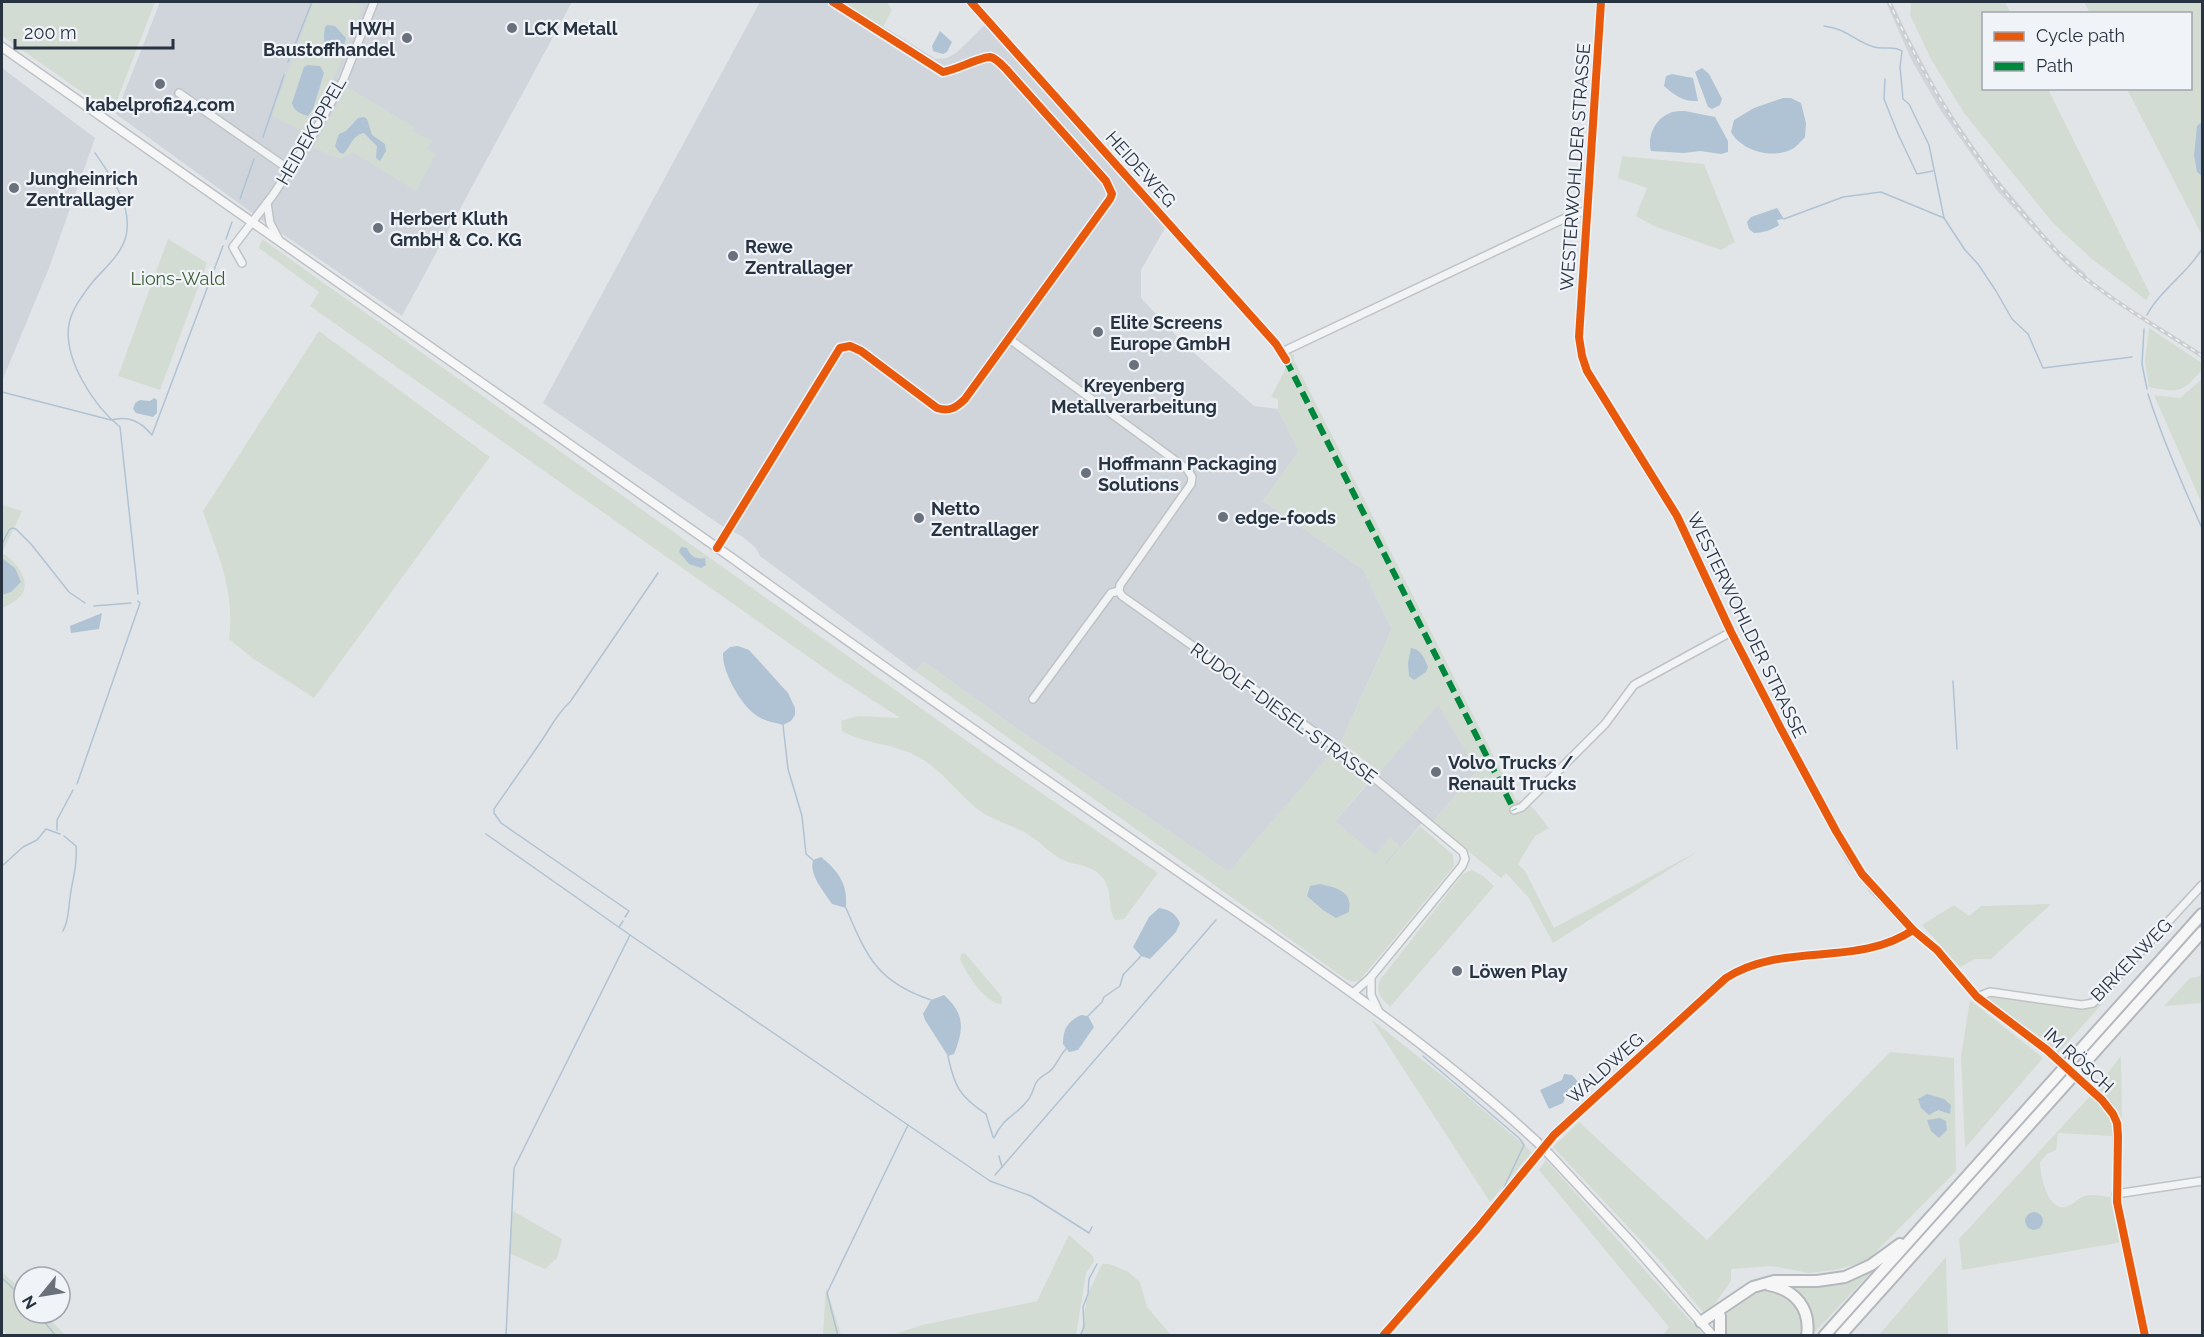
<svg xmlns="http://www.w3.org/2000/svg" width="2204" height="1337" viewBox="0 0 2204 1337" font-family="Raleway,sans-serif">
<rect width="100%" height="100%" fill="#e2e5e8"/>
<g fill="#d0d5db">
<path d="M160,2H572L402,316L255,215L116,114Z"/>
<path d="M760,2H844L936,59L947,58L956,53L987,23L1165,228L1141,270V298L1184,344L1254,406L1278,409L1299,451L1263,501L1363,569L1392,629L1341,742L1229,872L1020,731L924,662L915,671L760,556L756,548L743,537L722,526L543,403Z"/>
<path d="M1886,2H1892L1905,30L1945,105L1991,171L2056,248L2085,273L2092,286L2062,261L1996,189L1941,111L1911,59Z"/>
<path d="M2,68L95,138L49,268L2,381Z"/>
<path d="M1438,704L1477,770L1433,822L1427,817L1386,865L1335,821Z"/>
</g>
<g fill="#d3dcd3" fill-rule="evenodd">
<path d="M2,2H155L112,113L2,36Z"/>
<path d="M313,2H351L363,6L337,71L307,133L272,116ZM304,67L322,82L313,109L308,116L292,103Z"/>
<path d="M844,2H887L892,10L883,27Z"/>
<path d="M1911,2H2005L2011,13L1984,14V88L2048,89L2150,294L2146,300L2092,259L2053,223L1964,113L1931,59L1910,15Z"/>
<path d="M2084,2H2202V235L2127,89L2190,88V14L2090,13Z"/>
<path d="M347,87L414,127L413,131L432,141L427,149L436,154L416,191L353,152L341,159L313,148ZM360,117L367,119C368,124 368,130 372,135C379,143 380,139 386,151L380,161L376,158L377,146L364,133C354,135 348,147 340,154C335,146 334,142 339,134L346,131Z"/>
<path d="M1622,156L1704,164L1735,242L1721,250L1654,226L1636,216L1647,188L1618,178Z"/>
<path d="M168,239L207,263L160,390L118,376Z"/>
<path d="M262,239L995,761L1158,873L1124,919L1115,920C1107,906 1113,890 1102,877C1091,864 1075,866 1061,859C1050,853 1042,844 1032,837C1018,827 1001,823 986,815C962,800 945,772 920,758C896,743 866,745 842,731L841,721L858,716L900,718L837,677L317,311L310,306L319,292L259,248Z"/>
<path d="M2149,328L2202,363V370C2181,393 2180,393 2149,387L2145,362Z"/>
<path d="M319,331L490,457L314,698L251,657L229,639C235,588 218,557 203,511Z"/>
<path d="M1290,353L1294,355V360L1516,800C1531,800 1540,818 1549,828L1535,836L1518,864L1525,871L1554,928L1700,850L1553,943L1529,898L1506,873L1501,878L1433,822L1477,770L1438,705L1380,772L1341,742L1392,629L1363,569L1263,501L1299,451L1278,409V399L1271,397L1284,372Z"/>
<path d="M2202,379V504L2154,395L2180,398Z"/>
<path d="M2,505L22,511L2,553C13,559 28,575 24,590C22,598 9,605 2,608V595L11,592L15,568L2,558Z"/>
<path d="M924,662L1020,731L1229,872L1334,750L1370,780L1335,821L1375,855L1390,838L1400,846L1385,863L1386,865L1420,826L1453,855L1454,866L1360,980L1354,982L1347,980L915,671Z"/>
<path d="M1472,870L1483,876L1494,886L1390,1007C1381,998 1375,992 1380,980L1463,874Z"/>
<path d="M2051,904L1991,959H1975L1960,967L1922,925L1954,905L1969,916L1981,906Z"/>
<path d="M965,953L1002,997V1004C986,1005 966,973 960,959L961,954Z"/>
<path d="M2202,973V1003L2164,1006L2190,978L2198,977Z"/>
<path d="M1990,988L2103,1003L2058,1053L1982,997Z"/>
<path d="M1970,1000L2043,1058L1965,1148L1961,1057Z"/>
<path d="M1371,1019L1460,1090L1532,1152L1490,1202Z"/>
<path d="M1890,1052L1954,1058L1956,1171L1867,1261L1835,1270L1809,1273L1772,1266L1731,1269V1281L1711,1309L1703,1312L1661,1262L1553,1147L1579,1122L1707,1240Z"/>
<path d="M2121,1056L2122,1123L2116,1111L2096,1088Z"/>
<path d="M2091,1095C2105,1107 2113,1117 2113,1136L2058,1133L2056,1150L2047,1154L2040,1162C2040,1175 2048,1211 2065,1207C2073,1205 2076,1200 2082,1197C2090,1193 2102,1196 2111,1197L2123,1242L1962,1270L1959,1239Z"/>
<path d="M1546,1160L1694,1325L1704,1335H1663L1669,1327L1539,1170Z"/>
<path d="M513,1211L562,1239L557,1258L545,1269L509,1253Z"/>
<path d="M1069,1235L1093,1256L1094,1262L1086,1273L1076,1335H892L922,1325L1037,1301Z"/>
<path d="M1946,1257L1948,1335H1879Z"/>
<path d="M1102,1264H1109L1127,1271L1140,1282L1147,1307L1171,1335H1081L1087,1296Z"/>
<path d="M1877,1266L1812,1335C1817,1315 1807,1294 1787,1287L1788,1284L1833,1285L1850,1281Z"/>
<path d="M2,1272L24,1292V1313H44L65,1335H7L2,1328Z"/>
<path d="M826,1287L841,1335H823Z"/>
<path d="M1769,1289C1796,1294 1808,1308 1804,1335H1725L1721,1328C1726,1305 1747,1293 1769,1289Z"/>
</g>
<g fill="#afc3d4">
<path d="M327,25L335,26L346,38L343,50L336,56L329,55C324,46 323,38 325,27Z"/>
<path d="M940,31L952,42L947,52L943,54L933,51L932,46Z"/>
<path d="M308,65L320,66L324,73L313,109L308,116C300,114 294,111 292,103L304,67Z"/>
<path d="M1702,68L1709,74L1722,99L1720,105L1712,109L1708,107L1695,72Z"/>
<path d="M1672,74L1693,78L1698,101C1684,102 1675,96 1664,86L1666,76Z"/>
<path d="M1783,98H1791L1801,103L1806,123L1805,137C1801,141 1796,148 1790,150C1770,159 1741,150 1731,132L1734,120L1754,108Z"/>
<path d="M1685,111L1715,117L1728,141V152L1721,154L1700,151L1684,153L1651,151C1647,136 1655,119 1670,113C1674,111 1681,111 1685,111Z"/>
<path d="M364,117L367,119L372,135L385,144L386,151L380,161L376,158L377,146L364,133C352,135 351,147 343,154L339,152L335,146L339,134L346,131L358,118Z"/>
<path d="M2202,122V176L2197,172L2194,155L2197,126Z"/>
<path d="M1777,208L1784,219L1777,220L1779,225C1773,230 1761,233 1754,233L1749,229L1747,222L1751,217Z"/>
<path d="M154,398L157,400V413L153,417L136,413L133,409L135,403L140,400L150,401Z"/>
<path d="M681,547L687,548C690,556 696,560 705,558L706,565L701,568L689,564L679,552Z"/>
<path d="M2,558L15,568L21,582L11,592L2,595Z"/>
<path d="M102,613L99,629L71,633L70,626Z"/>
<path d="M738,646L749,650L788,693L795,708V715L791,721L783,725C774,722 763,721 756,715C741,705 722,672 723,653L730,647Z"/>
<path d="M1411,648C1422,650 1424,658 1428,667L1426,672L1414,680L1409,676L1408,663Z"/>
<path d="M821,857C839,871 848,885 846,908L832,904C824,891 809,876 813,860Z"/>
<path d="M1320,884C1337,888 1353,891 1349,912L1336,918L1323,910L1307,896L1310,886Z"/>
<path d="M1159,908C1170,910 1175,913 1180,923L1176,932L1150,959L1141,956L1133,947L1149,917Z"/>
<path d="M944,995C965,1014 964,1029 954,1054L948,1056L925,1020L923,1014L931,1000Z"/>
<path d="M1081,1015L1088,1016L1094,1027L1078,1050L1069,1052L1063,1044C1063,1029 1067,1022 1081,1015Z"/>
<path d="M1564,1074L1572,1075L1580,1084L1568,1090L1563,1103L1549,1109L1540,1090L1562,1080Z"/>
<path d="M1927,1094L1944,1099L1951,1105L1950,1114L1938,1110L1929,1115L1921,1108L1918,1099Z"/>
<path d="M1940,1118L1946,1121L1947,1130L1939,1138L1931,1131L1927,1120Z"/>
<circle cx="2034" cy="1221" r="9"/>
</g>
<g fill="none" stroke-linecap="round" stroke-linejoin="round">
<g stroke="#afc3d4" stroke-width="1.5">
<path d="M1824,26C1848,29 1854,41 1874,47C1884,50 1893,45 1902,51L1900,67L1903,99L1909,104L1929,145L1944,218L1965,250L1978,264L1996,291L2012,319L2028,334L2043,368L2132,357"/>
<path d="M288,62L312,2"/>
<path d="M1885,79L1884,99L1898,134L1917,174L1933,171"/>
<path d="M263,137L284,75"/>
<path d="M95,153C111,176 133,206 126,236C121,256 103,269 91,284C82,296 72,309 69,324C63,359 94,406 120,427L138,594"/>
<path d="M240,199L254,159"/>
<path d="M1784,219L1843,197L1881,192L1944,218"/>
<path d="M226,239L232,222"/>
<path d="M2147,315C2160,290 2187,274 2202,249"/>
<path d="M2144,329L2142,364L2147,389"/>
<path d="M2,392L111,420C129,415 141,422 152,435L223,246"/>
<path d="M2148,394C2163,441 2182,484 2202,528"/>
<path d="M2,549L3,542L9,530L12,528L16,529L31,544L69,592L85,603"/>
<path d="M94,606L131,603"/>
<path d="M1953,681L1957,749"/>
<path d="M783,725L788,769L802,816L806,854L813,860"/>
<path d="M77,784L140,603L138,601"/>
<path d="M57,830V820L73,790"/>
<path d="M486,834L630,935L514,1168L506,1336"/>
<path d="M2,870V866L23,847L37,840L46,829L60,834"/>
<path d="M846,908C867,957 877,982 931,1000"/>
<path d="M625,917L629,911L501,823L494,813V809C509,787 525,765 540,743C550,729 557,713 570,702L658,573"/>
<path d="M619,927L623,921"/>
<path d="M63,931C69,920 68,911 70,898C72,879 78,867 76,846L64,836"/>
<path d="M630,935L908,1125"/>
<path d="M1088,1016L1102,1002L1104,997L1120,986L1123,975L1141,956"/>
<path d="M948,1056C954,1086 960,1097 986,1114L993,1137"/>
<path d="M1423,1056L1519,1138L1524,1145L1500,1196"/>
<path d="M994,1138C1004,1116 1015,1117 1028,1100C1032,1095 1033,1089 1036,1083C1040,1075 1048,1075 1053,1068C1058,1062 1060,1055 1066,1049"/>
<path d="M1002,1167L1216,920"/>
<path d="M995,1175L1002,1167L999,1156"/>
<path d="M2,1278L24,1299"/>
<path d="M37,1313L56,1336"/>
<path d="M838,1336L827,1293L908,1125L990,1181L1031,1196L1089,1233L1092,1227"/>
<path d="M1080,1336L1084,1327L1083,1307L1088,1294L1089,1279L1097,1264"/>
</g>
<g stroke="#c0c3c6" stroke-width="10">
<g id="minor">
<path d="M971,2L1276,344L1286,360"/>
<path d="M1601,2L1579,337L1582,356L1587,371L1677,516L1731,632L1781,729L1852,860L1873,888L1913,930L1937,950L1977,997L2047,1050"/>
<path d="M179,93L290,170"/>
<path d="M267,203L270,223L279,240"/>
<path d="M242,263L233,247L273,195L314,133L343,81L374,2"/>
<path d="M1008,338L1187,469L1192,477L1191,484L1120,585L1119,591L1122,596L1343,752L1463,852L1465,859L1462,866L1371,977L1353,993"/>
<path d="M1282,352L1576,213L1587,211"/>
<path d="M717,548L840,348L850,346L861,351L937,408C949,412 956,408 965,399L1110,199L1112,194L1106,181L1006,69C1002,65 996,58 990,57C980,57 956,70 943,72L833,2"/>
<path d="M1033,699L1111,593L1119,591"/>
<path d="M1514,810L1522,807L1605,724L1634,685L1731,632"/>
<path d="M1371,977V995L1379,1012"/>
<path d="M1977,997L1990,992L2082,1005L2093,1003L2202,885"/>
<path d="M2092,1091L2108,1106L2117,1123V1202L2145,1336"/>
<path d="M2116,1194L2202,1181"/>
<path d="M1383,1336L1477,1229L1554,1135L1726,978C1783,941 1857,968 1913,930"/>
</g>
</g>
<g stroke="#bec2c6" stroke-width="11">
<g id="major">
<path d="M2,47L732,558C882,667 1034,771 1186,877C1306,960 1428,1041 1536,1141"/>
<path d="M1549,1154L1632,1243L1713,1336"/>
</g>
</g>
<g stroke="#b4b8bd" stroke-width="14">
<g id="highway">
<path d="M1769,1285C1795,1290 1811,1308 1807,1336"/>
<path d="M1701,1322L1753,1287L1774,1281H1817L1845,1277L1871,1265L1900,1244"/>
<path d="M1720,1336V1316"/>
<path d="M1824,1336L2202,914"/>
<path d="M1840,1336L2202,932"/>
</g>
</g>
<use href="#minor" stroke="#f2f3f4" stroke-width="7"/>
<use href="#major" stroke="#f6f6f7" stroke-width="8"/>
<use href="#highway" stroke="#f6f6f7" stroke-width="10"/>
<g stroke="#cbcdcf" stroke-width="4">
<path id="rail" d="M1889,2C1928,85 1972,158 2034,226C2048,242 2062,258 2078,272C2116,304 2161,329 2202,356"/>
</g>
<use href="#rail" stroke="#f0f3f7" stroke-width="1.5" stroke-dasharray="4.5" stroke-linecap="butt"/>
<g stroke="#c0c3c6" stroke-width="10" stroke-linecap="butt">
<path id="minor-bridge" d="M2047,1050L2092,1091"/>
</g>
<g stroke="#bec2c6" stroke-width="11" stroke-linecap="butt">
<path id="major-bridge" d="M1536,1141L1549,1154"/>
</g>
<use href="#minor-bridge" stroke="#f2f3f4" stroke-width="7"/>
<use href="#major-bridge" stroke="#f6f6f7" stroke-width="8"/>
<path stroke="#00873e" stroke-width="6" stroke-dasharray="12 6" stroke-linecap="butt" d="M1286,360L1514,810"/>
<g stroke="#f0f3f7" stroke-width="11">
<g id="cycleway">
<path d="M971,2L1276,344L1286,360"/>
<path d="M1601,2L1579,337L1582,356L1587,371L1677,516L1731,632L1781,729L1836,831L1862,874L1913,930L1937,950L1977,997L2047,1050L2102,1100L2113,1114L2117,1123L2118,1136L2117,1202L2145,1336"/>
<path d="M717,548L840,348L850,346L861,351L937,408C949,412 956,408 965,399L1110,199L1112,194L1106,181L1006,69C1002,65 996,58 990,57C980,57 956,70 943,72L833,2"/>
<path d="M1383,1336L1477,1229L1554,1135L1726,978C1783,941 1857,968 1913,930"/>
</g>
</g>
<use href="#cycleway" stroke="#e8590c" stroke-width="8"/>
</g>
<g fill="#69717c" stroke="#f0f3f7" stroke-width="2">
<circle cx="512" cy="28" r="6"/>
<circle cx="407" cy="38" r="6"/>
<circle cx="160" cy="84" r="6"/>
<circle cx="14" cy="188" r="6"/>
<circle cx="378" cy="228" r="6"/>
<circle cx="733" cy="256" r="6"/>
<circle cx="1098" cy="332" r="6"/>
<circle cx="1134" cy="365" r="6"/>
<circle cx="1086" cy="473" r="6"/>
<circle cx="1223" cy="517" r="6"/>
<circle cx="919" cy="518" r="6"/>
<circle cx="1436" cy="772" r="6"/>
<circle cx="1457" cy="971" r="6"/>
</g>
<g text-anchor="middle" dominant-baseline="central" stroke-width="4.5" stroke-linejoin="round" paint-order="stroke">
<g font-size="18" font-weight="bold" fill="#283342" stroke="#f0f3f7" text-anchor="start">
<text x="395" y="28" text-anchor="end">HWH<tspan x="395" dy="21">Baustoffhandel</tspan></text>
<text x="524" y="28">LCK Metall</text>
<text x="160" y="104" text-anchor="middle">kabelprofi24.com</text>
<text x="26" y="178">Jungheinrich<tspan x="26" dy="21">Zentrallager</tspan></text>
<text x="390" y="218">Herbert Kluth<tspan x="390" dy="21">GmbH &amp; Co. KG</tspan></text>
<text x="745" y="246">Rewe<tspan x="745" dy="21">Zentrallager</tspan></text>
<text x="1110" y="322">Elite Screens<tspan x="1110" dy="21">Europe GmbH</tspan></text>
<text x="1134" y="385" text-anchor="middle">Kreyenberg<tspan x="1134" dy="21">Metallverarbeitung</tspan></text>
<text x="1098" y="463">Hoffmann Packaging<tspan x="1098" dy="21">Solutions</tspan></text>
<text x="931" y="508">Netto<tspan x="931" dy="21">Zentrallager</tspan></text>
<text x="1235" y="517">edge-foods</text>
<text x="1448" y="762">Volvo Trucks /<tspan x="1448" dy="21">Renault Trucks</tspan></text>
<text x="1469" y="971">Löwen Play</text>
</g>
<g font-size="18" fill="#283342" stroke="#f0f3f7">
<text transform="translate(311 131) rotate(-60)">HEIDEKOPPEL</text>
<text transform="translate(1575 167) rotate(-86)">WESTERWOHLDER STRASSE</text>
<text transform="translate(1141 169) rotate(48)">HEIDEWEG</text>
<text transform="translate(1747 625) rotate(64)">WESTERWOHLDER STRASSE</text>
<text transform="translate(1284 713) rotate(36)">RUDOLF-DIESEL-STRASSE</text>
<text transform="translate(2131 960) rotate(-46)">BIRKENWEG</text>
<text transform="translate(2079 1060) rotate(42)">IM RÖSCH</text>
<text transform="translate(1605 1068) rotate(-42)">WALDWEG</text>
</g>
<g font-size="18" fill="#3f5e34" stroke="#f0f3f7">
<text x="178" y="278">Lions-Wald</text>
</g>
</g>
<rect width="2204" height="1337" fill="none" stroke="#283342" stroke-width="6"/>
<rect x="1982" y="12" width="210" height="78" fill="#f0f3f7" stroke="#a0a6af" stroke-width="1.5"/>
<rect x="1994" y="32" width="30" height="9" fill="#e8590c" stroke="#a0a6af" stroke-width="1.5"/>
<text x="2036" y="42" font-size="18" fill="#283342">Cycle path</text>
<rect x="1994" y="62" width="30" height="9" fill="#00873e" stroke="#a0a6af" stroke-width="1.5"/>
<text x="2036" y="72" font-size="18" fill="#283342">Path</text>
<g transform="translate(42 1295) rotate(240)"><circle r="28" fill="#f0f3f7" stroke="#a0a6af" stroke-width="1.5"/>
<path d="M0-4.5L10 22L0 15L-10 22Z" fill="#69717c"/>
<text y="-9" font-size="16" font-weight="bold" text-anchor="middle" fill="#283342">N</text>
</g>
<path d="M15 39v9h158v-9" fill="none" stroke="#283342" stroke-width="3"/>
<text x="24" y="39" font-size="18" fill="#283342" stroke="#f0f3f7" stroke-width="4.5" paint-order="stroke">200 m</text>
</svg>
